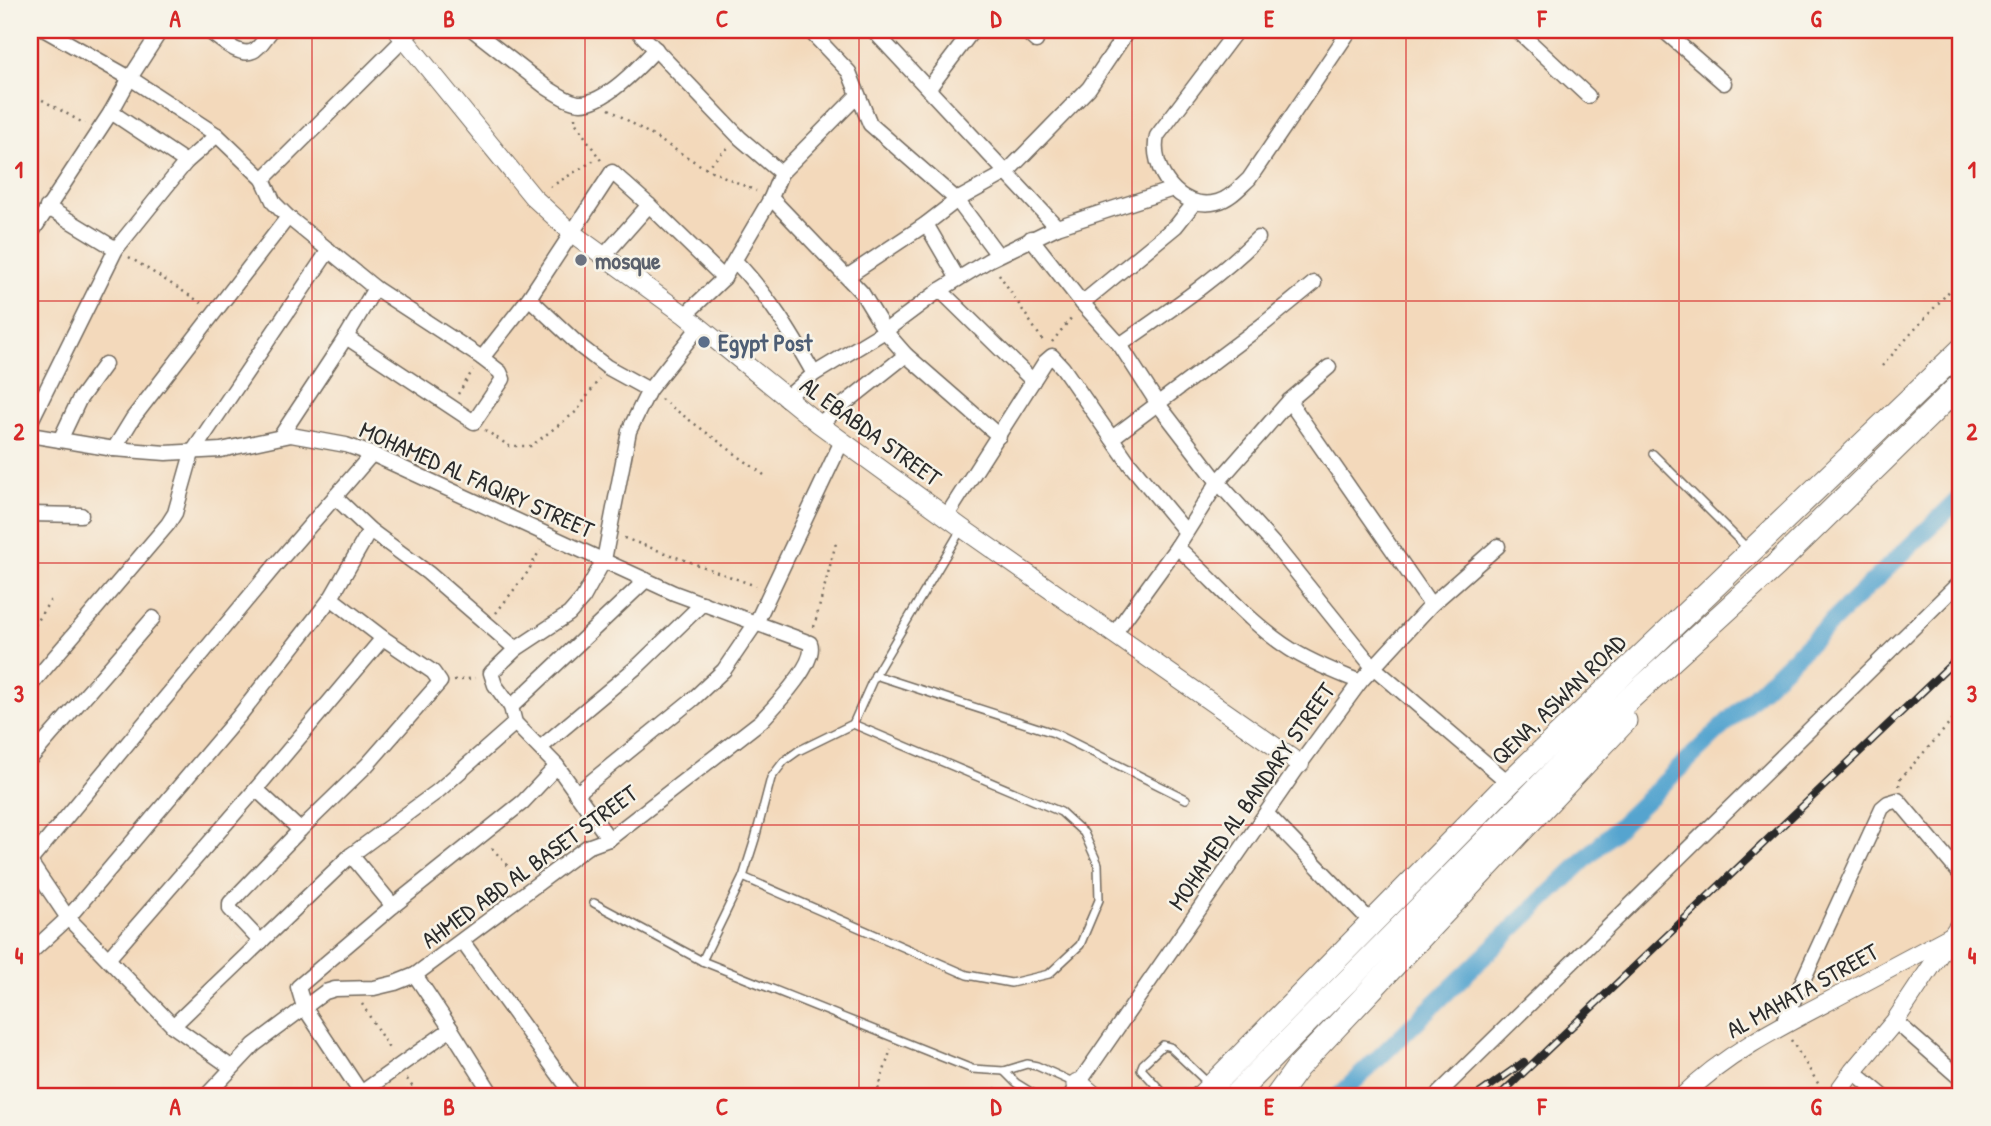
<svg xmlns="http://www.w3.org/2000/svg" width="1991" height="1126" viewBox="0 0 1991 1126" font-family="'Patrick Hand',sans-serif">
<rect width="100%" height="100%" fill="#f7f3e8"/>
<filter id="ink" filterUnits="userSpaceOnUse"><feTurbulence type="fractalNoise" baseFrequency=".0143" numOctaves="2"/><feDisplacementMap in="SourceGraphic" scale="14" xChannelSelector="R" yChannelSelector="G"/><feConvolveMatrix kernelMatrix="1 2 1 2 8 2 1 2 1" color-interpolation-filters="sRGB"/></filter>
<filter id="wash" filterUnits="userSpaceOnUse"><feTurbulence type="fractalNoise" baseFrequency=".00686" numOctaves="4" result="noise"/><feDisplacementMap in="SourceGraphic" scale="28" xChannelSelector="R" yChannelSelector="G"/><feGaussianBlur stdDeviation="1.57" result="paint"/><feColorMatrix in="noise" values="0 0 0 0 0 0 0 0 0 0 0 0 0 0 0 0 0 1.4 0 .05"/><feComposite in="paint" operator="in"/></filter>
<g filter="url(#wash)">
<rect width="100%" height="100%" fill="#f3d9bb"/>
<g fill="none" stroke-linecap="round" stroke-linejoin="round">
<path stroke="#55a4cf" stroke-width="18" d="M1339,1096L1961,497"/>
</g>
</g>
<g filter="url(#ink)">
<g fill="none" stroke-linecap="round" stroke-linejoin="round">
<g stroke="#71685d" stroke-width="10">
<g id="service">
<path d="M1653,454L1749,550"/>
<path d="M875,675L1054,733L1186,799"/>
<path d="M743,877L967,975L1011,983L1049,974L1080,945L1099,900L1098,864L1084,833L1061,812L853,724"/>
<path d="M594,903L702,961L972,1069L1004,1071L1027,1064L1037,1066L1075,1083"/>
<path d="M1952,938L1961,952"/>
<path d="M702,961L743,877L755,839L771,778L784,761L798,751L853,724L875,675L962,528"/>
<path d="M1004,1071L1016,1083L1037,1096"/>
<path d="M1166,1096L1141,1069L1143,1064L1163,1045L1170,1047L1209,1084"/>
</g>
</g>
<g stroke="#71685d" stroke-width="17">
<g id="minor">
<path d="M45,30L130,78L217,135L263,179L274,203L288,217L375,288L482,358L500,372L503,379L474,422L346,337"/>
<path d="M207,30C218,37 239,58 253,51C260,48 266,36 272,30"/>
<path d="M473,30L546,87C556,93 569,103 581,103C606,103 640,66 656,49"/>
<path d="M637,30L740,138L781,173"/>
<path d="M809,30L849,72L870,124L957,200L998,255"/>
<path d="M873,30L1057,227"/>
<path d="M1024,30L1036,41"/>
<path d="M1237,30L1157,136C1149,169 1180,212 1217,202C1230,199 1240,187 1249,179L1350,30"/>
<path d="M1517,30L1588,96"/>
<path d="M1663,30L1724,83"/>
<path d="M929,88L973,30"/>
<path d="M111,112L186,162"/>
<path d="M263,179L413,30"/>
<path d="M771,198L862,293L885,331L906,355L999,436"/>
<path d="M47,207L116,249"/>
<path d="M926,224L958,279"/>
<path d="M30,235L111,112L130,78L161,30"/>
<path d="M1031,238L1082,303L1120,345L1158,404L1218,482L1277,548L1372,666L1509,783"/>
<path d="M603,257L649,205"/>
<path d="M735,261C768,295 791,333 814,374"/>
<path d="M848,276L926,224L957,200L1006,173L1089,88L1128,30"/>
<path d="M940,290L1033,381"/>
<path d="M529,298L581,347L607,367L649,390"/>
<path d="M1082,303L1176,226L1195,202"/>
<path d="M685,315L724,278L771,198L781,173L858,95"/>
<path d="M1120,345C1167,312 1217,279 1258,238"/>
<path d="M482,358L529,298L612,172L649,205L724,278"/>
<path d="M785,399L814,374L885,331L940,290L989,260L1057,227L1173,189"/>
<path d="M1289,401L1431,605"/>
<path d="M30,423L116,249L186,162L217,135"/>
<path d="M819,424L906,355"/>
<path d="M30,435L114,449L166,453L221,450L291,435L346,445L372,454L674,593L810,643C818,662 774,707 761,721L609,839L587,847L415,975L395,983L374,988L335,989L325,992L254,1045L206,1096"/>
<path d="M280,437L346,337L375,288"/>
<path d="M1112,438L1265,323L1314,283"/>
<path d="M60,440L79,400L105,364"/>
<path d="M114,449L133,418L288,217"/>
<path d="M335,497L370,530L428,573L516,649"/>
<path d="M30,514L81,515"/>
<path d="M946,517L1045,362L1052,356L1063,368L1129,463L1186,532"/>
<path d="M1177,547C1213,579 1250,624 1290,649C1312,663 1336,672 1360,682"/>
<path d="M1114,634L1177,547L1218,482L1289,401L1329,367"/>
<path d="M30,686L168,524L175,513L192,453L329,250"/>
<path d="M511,707L646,580"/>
<path d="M540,748L639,665L703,603"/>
<path d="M30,759L153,618"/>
<path d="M256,789L300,830"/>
<path d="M576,794L693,699L724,670L756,623L842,441"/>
<path d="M1266,813L1373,924"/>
<path d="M609,839L557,766L515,723L511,707L495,685L491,673L516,649L569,614L583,598L604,560L629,431L649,390L699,327"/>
<path d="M351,855L393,906"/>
<path d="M30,861L274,567L372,454"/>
<path d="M30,862L68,918L173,1026L231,1067"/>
<path d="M462,941L574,1096"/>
<path d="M261,942L230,909V903L300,830L367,765L440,682L433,672L383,638L331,598"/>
<path d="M30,953L68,918L239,716L331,598L370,530"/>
<path d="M108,959L256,789L383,638"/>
<path d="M415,975L451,1029"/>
<path d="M1895,1021L1961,1079"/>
<path d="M173,1026L351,855L438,791L515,723"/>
<path d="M1782,1026L1882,808L1888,803L1898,800L1961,875"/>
<path d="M1853,1071L1883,1096"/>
<path d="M30,1093L33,1096"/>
<path d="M361,1093L451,1029L493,1096"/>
<path d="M363,1096L304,1007L298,987L393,906L523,802L557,766"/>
<path d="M1070,1096L1300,764L1360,682L1431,605L1498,546"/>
<path d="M1436,1096L1961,581"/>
</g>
</g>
<g stroke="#71685d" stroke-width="20">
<g id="tertiary">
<path d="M397,30L533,197L572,233L685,315L819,424L962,528L1300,764"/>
<path d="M1683,1096C1723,1056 1777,1028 1827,1002C1868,980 1910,958 1951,936"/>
<path d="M1835,1096L1853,1071L1895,1021L1961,922"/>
</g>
</g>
<g stroke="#71685d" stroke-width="25">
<g id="trunk">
<path d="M1078,1085L1091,1096"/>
<path d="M1202,1096L1509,783L1961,350"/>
<path d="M1234,1096L1591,734L1775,566L1961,384"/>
<path d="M1277,1096L1298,1067L1625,721"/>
</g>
</g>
<g stroke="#71685d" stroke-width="2.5" stroke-dasharray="2 5" stroke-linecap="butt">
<path d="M30,93L85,124"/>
<path d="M609,109L705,168L756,191"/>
<path d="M575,117V122L602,162"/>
<path d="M705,168L729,147"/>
<path d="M550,187L598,158"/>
<path d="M129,257L203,304"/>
<path d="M999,274L1045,344"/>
<path d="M1052,342L1072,317"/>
<path d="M1882,366L1961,278"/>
<path d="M458,394L473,370"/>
<path d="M661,399L768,478"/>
<path d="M485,430L509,446H531L577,411L599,379"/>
<path d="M624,538L756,586"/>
<path d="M496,613L527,573L540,550"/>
<path d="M814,627L837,539"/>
<path d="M30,631L52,598"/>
<path d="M454,681L475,678"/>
<path d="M1899,786L1900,779L1961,711"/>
<path d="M492,848L520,880"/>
<path d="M362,1004L391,1052"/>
<path d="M1791,1040L1821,1088"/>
<path d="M407,1079L419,1096"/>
<path d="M876,1096L891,1049"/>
<path d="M993,1096L998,1084"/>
</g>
<use href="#service" stroke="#fff" stroke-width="7"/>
<use href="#minor" stroke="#fff" stroke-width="14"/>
<use href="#tertiary" stroke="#fff" stroke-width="18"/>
<use href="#trunk" stroke="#fff" stroke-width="23"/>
<g stroke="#2b2b2b" stroke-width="8">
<g id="rail">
<path d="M1476,1096L1524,1062"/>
<path d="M1499,1096L1961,655"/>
</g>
</g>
<use href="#rail" stroke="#f7f3e8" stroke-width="5" stroke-dasharray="16" stroke-linecap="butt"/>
</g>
</g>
<path fill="none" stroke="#d62828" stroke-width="2" stroke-opacity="0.55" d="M312,30V1096M585,30V1096M859,30V1096M1132,30V1096M1406,30V1096M1679,30V1096M30,301H1961M30,563H1961M30,825H1961"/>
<circle fill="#6b7280" stroke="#f7f3e8" stroke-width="2.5" cx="581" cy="260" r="7"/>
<circle fill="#5c6f8a" stroke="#f7f3e8" stroke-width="2.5" cx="704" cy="342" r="7"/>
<g text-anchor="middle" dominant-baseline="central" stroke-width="5" stroke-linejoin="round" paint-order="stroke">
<g font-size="24" font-weight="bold" fill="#5b616d" stroke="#f7f3e8" text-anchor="start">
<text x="595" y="260">mosque</text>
</g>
<g font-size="24" font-weight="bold" fill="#4e5e75" stroke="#f7f3e8" text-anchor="start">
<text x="718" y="342">Egypt Post</text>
</g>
<g font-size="24" fill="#2b2b2b" stroke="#f7f3e8">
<text transform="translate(871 431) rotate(36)">AL EBABDA STREET</text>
<text transform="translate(477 479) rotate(24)">MOHAMED AL FAQIRY STREET</text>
<text transform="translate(1558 699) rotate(-44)">QENA, ASWAN ROAD</text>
<text transform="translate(1251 796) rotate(-55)">MOHAMED AL BANDARY STREET</text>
<text transform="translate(529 866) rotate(-36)">AHMED ABD AL BASET STREET</text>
<text transform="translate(1802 990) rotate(-29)">AL MAHATA STREET</text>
</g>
</g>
<rect width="1991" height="1126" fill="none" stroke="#f7f3e8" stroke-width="77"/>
<rect x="38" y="38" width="1914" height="1050" fill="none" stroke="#d62828" stroke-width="2.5"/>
<g font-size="23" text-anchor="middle" font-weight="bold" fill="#d62828">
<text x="175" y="27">A</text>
<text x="449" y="27">B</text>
<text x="722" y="27">C</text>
<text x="996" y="27">D</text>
<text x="1269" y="27">E</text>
<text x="1542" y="27">F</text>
<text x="1816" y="27">G</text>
<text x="19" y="178">1</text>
<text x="1972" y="178">1</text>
<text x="19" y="440">2</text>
<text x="1972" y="440">2</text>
<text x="19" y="702">3</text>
<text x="1972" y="702">3</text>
<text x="19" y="964">4</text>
<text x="1972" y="964">4</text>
<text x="175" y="1115">A</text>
<text x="449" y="1115">B</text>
<text x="722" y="1115">C</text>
<text x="996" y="1115">D</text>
<text x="1269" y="1115">E</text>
<text x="1542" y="1115">F</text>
<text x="1816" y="1115">G</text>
</g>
</svg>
